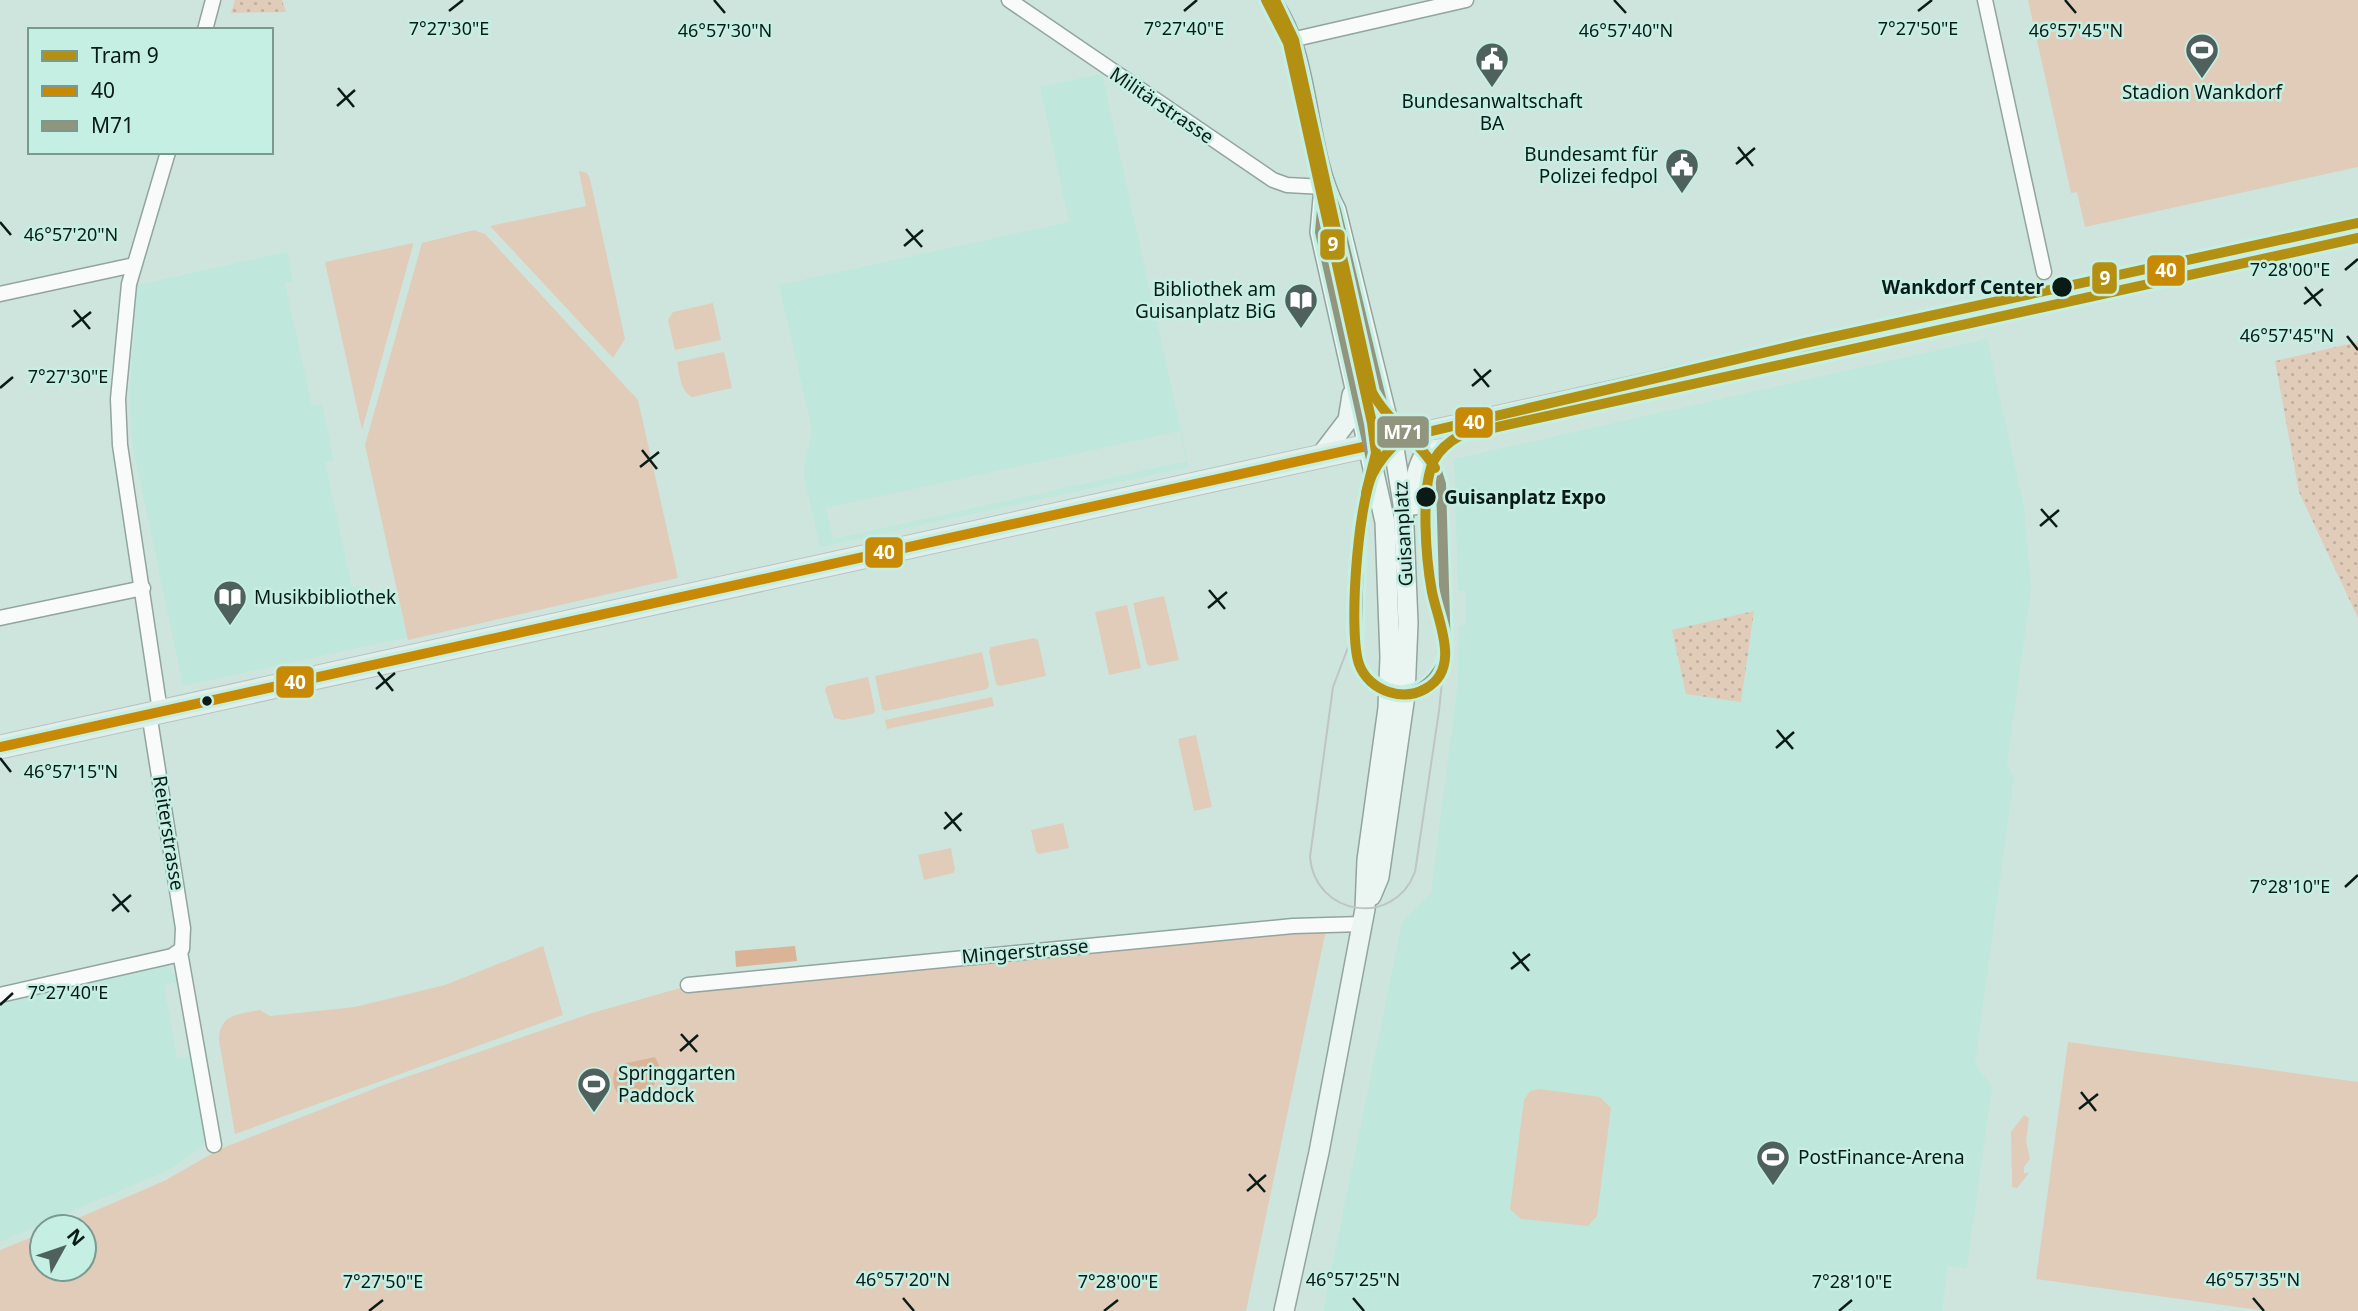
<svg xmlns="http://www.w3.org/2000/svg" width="2358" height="1311" viewBox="0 0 2358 1311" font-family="'Noto Sans',sans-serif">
<defs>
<pattern id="park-dots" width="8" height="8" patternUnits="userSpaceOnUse" patternTransform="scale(1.75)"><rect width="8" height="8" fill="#e0ccb9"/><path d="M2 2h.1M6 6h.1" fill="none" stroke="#bfaf9e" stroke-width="1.8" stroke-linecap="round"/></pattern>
</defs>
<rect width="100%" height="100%" fill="#cee5de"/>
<g fill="#c0e7db" fill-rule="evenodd">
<path d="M1102,74L1189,467L820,547L803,472L812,430L779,285L1069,222L1040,87ZM1180,431L1187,461L833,539L826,508Z"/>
<path d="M287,252L293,281L285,283L312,406L322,404L334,460L325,463L352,587L360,586L366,609L400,601L408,637L183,686L131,438L130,390L137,285Z"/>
<path d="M1987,339L2024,507L2031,589L2007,765L2014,777L1975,1064L1992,1087L1967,1268L1948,1266L1942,1311H1323L1402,922L1431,893L1458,681L1459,626L1466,624V591H1458L1454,459Z"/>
<path d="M168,962L172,973L182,982L207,1136L204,1145L171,1169L0,1242V1001ZM180,982L193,1056L177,1059L164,985Z"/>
</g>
<g fill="#e0ccb9">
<path d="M2028,0H2358V167L2085,227L2077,192L2071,193Z"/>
<path d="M579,171L587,173L590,179L625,339L613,358L490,226L586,206Z"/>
<path d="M474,230L485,234L638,400L678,578L408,640L365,445L422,243Z"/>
<path d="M413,243V245L362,430L325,262Z"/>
<path d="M713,303L721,340L675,350L668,320L673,312Z"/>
<path d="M724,352L732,388L692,397C680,390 680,375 677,362Z"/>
<path d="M1164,596L1179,660L1150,666L1147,664L1133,603Z"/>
<path d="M1127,605L1141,668L1109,675L1095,612Z"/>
<path d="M1034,638L1038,640L1046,676L1000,686L996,684L989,651L991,647Z"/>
<path d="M982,652L989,685L987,689L886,711L882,709L875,676Z"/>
<path d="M868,677L875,710L873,714L843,720L834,718L825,690L827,686Z"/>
<path d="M992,697L994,706L887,729L885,720Z"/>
<path d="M1196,735L1212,807L1194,811L1178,739Z"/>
<path d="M1063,823L1069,848L1039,854L1036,852L1031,830Z"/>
<path d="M951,848L955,870L953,873L924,880L918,855Z"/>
<path d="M1327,925L1246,1311H0V1250L42,1233V1269H84V1227H58L166,1180L220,1149L386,1084L592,1013L691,985Z"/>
<path d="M543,946L563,1015L235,1134L219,1040C219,1014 239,1014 260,1010L270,1016L355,1007L445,985Z"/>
<path d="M2068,1042L2358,1082V1311H2266L2036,1279Z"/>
<path d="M1539,1089L1600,1097L1611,1108L1597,1216L1588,1226L1521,1219L1510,1209L1524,1100L1530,1091Z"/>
<path d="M2024,1115L2029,1118L2026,1141L2030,1159L2024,1167V1173H2029L2017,1188L2012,1187L2011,1132Z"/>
</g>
<g fill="url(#park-dots)">
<path d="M235,0H282L286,12L231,13Z"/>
<path d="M2358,342V618L2299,492L2275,361Z"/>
<path d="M1754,611L1741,702L1686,694L1672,630Z"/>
</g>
<g fill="#dbb497">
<path d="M795,946L797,961L736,967L735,951Z"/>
<path d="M655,1057L660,1067C642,1138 599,1089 618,1065Z"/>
</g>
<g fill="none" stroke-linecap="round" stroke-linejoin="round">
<g stroke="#92a49e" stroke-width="17">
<g id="street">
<path d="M1009,0L1273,180L1287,185L1324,187"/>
<path d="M1985,0L2044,272"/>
<path d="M205,30L213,0"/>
<path d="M1291,40L1466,0"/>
<path d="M0,294L134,265"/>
<path d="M0,618L143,588"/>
<path d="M160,711L120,445L118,399L129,284L168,152"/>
<path d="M180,952L214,1145"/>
<path d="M688,985L1293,926L1362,924"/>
<path d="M0,995L172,956L182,949L183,928L149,713"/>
</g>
</g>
<g stroke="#92a49e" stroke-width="22">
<g id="secondary">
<path d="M1270,0C1312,54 1303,148 1336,210L1393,442L1403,504L1408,623L1405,695L1379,877L1371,896"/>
<path d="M1319,458L1348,420L1352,395"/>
<path d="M1414,505C1413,473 1422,443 1455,429"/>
<path d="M1284,1311L1319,1152L1365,909L1367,860L1388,708L1390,657L1385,522L1320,232L1324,187"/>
</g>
</g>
<g stroke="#b8c3c0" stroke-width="25">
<path id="primary" d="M0,747L2358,228"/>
</g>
<use href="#street" stroke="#f8fbfa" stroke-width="14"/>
<use href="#secondary" stroke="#ebf5f2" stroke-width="19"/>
<use href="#primary" stroke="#dfeeea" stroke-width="23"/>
<g stroke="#bec5c3" stroke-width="2">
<path d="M1365,389C1382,451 1418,444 1470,432"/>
<path d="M1390,419L1413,430L1437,429"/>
<path d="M1357,609L1355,629L1333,687L1310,857C1315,916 1394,928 1415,872L1439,711L1446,642"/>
</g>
<g stroke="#c4efe2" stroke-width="16">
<path id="bus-1" d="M0,747L2358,228"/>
</g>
<g stroke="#c4efe2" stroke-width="16">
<g id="bus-2">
<path d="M1290,39L1316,149"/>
<path d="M1290,39L1316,149"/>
<path d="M1318,160L1336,210L1385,415L1425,453L1436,468L1441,484L1446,654C1428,704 1378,707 1356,658L1360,523L1373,468L1320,232L1324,187Z"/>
</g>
</g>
<use href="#bus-1" stroke="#c88a04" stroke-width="10"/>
<use href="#bus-2" stroke="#91957d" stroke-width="10"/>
<g stroke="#c4efe2" stroke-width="16">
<g id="tram-1">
<path d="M1266,0L1288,43L1372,423L1376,453L1366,493"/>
<path d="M1275,0L1294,40L1372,392C1388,422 1418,439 1435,468"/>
<path d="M2358,223L1805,343L1402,438C1389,449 1380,459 1372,475C1358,507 1348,631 1359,664C1364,678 1376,688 1389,692C1401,696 1414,695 1425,689C1462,669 1438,622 1432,592C1426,560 1420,489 1434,460C1440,449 1450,441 1461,435L2358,238"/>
</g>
</g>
<use href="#tram-1" stroke="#b49012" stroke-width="10"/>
</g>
<path fill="none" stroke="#0a1a16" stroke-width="2.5" d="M714,0L725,13M1614,0L1626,13M2065,0L2076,13M449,11L463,0M1184,11L1197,0M1918,11L1932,0M338,88L354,107M337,106L355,90M1738,147L1753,166M1736,164L1755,148M0,222L11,235M906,229L922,247M904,246L923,230M2345,270L2358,259M2305,287L2321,306M2304,304L2323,289M74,310L90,329M72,327L91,312M2347,336L2358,350M1474,369L1489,387M1472,386L1491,370M0,388L13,377M642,450L657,469M640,467L659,452M2041,509L2057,527M2040,526L2059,510M1209,590L1225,609M1208,608L1227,592M378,672L393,691M376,689L395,673M1777,730L1793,749M1776,748L1794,732M0,758L11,772M945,812L961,831M944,829L962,813M2345,887L2358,875M113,894L129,912M112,911L131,895M1513,952L1529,971M1511,969L1530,954M0,1005L13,993M681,1034L697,1052M680,1051L698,1035M2081,1092L2096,1111M2079,1109L2098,1094M1249,1174L1265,1192M1247,1191L1266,1175M903,1298L914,1311M1353,1298L1364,1311M2253,1298L2264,1311M369,1311L383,1300M1104,1311L1118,1300M1839,1311L1852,1300"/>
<defs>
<g id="stadium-pin" transform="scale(1.75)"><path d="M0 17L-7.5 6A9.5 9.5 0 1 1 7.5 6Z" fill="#4f615c" stroke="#c4efe2"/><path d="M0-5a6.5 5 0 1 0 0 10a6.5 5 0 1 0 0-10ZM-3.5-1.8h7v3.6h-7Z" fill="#fff"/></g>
<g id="civic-pin" transform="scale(1.75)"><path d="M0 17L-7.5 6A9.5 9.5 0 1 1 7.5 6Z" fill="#4f615c" stroke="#c4efe2"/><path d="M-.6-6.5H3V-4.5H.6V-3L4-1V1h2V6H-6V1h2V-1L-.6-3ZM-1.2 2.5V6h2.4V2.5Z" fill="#fff"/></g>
<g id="library-pin" transform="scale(1.75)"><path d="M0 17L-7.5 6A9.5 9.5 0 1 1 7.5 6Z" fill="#4f615c" stroke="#c4efe2"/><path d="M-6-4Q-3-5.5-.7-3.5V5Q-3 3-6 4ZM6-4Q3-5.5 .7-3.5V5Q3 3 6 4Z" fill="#fff"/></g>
</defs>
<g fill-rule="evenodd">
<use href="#stadium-pin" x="2202" y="50"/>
<use href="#civic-pin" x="1492" y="59"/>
<use href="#civic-pin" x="1682" y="165"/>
<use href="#library-pin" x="1301" y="300"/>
<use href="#library-pin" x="230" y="597"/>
<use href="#stadium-pin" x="594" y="1084"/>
<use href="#stadium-pin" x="1773" y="1157"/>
</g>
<g fill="#0a1a16" stroke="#c4efe2" stroke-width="2.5">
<circle cx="2062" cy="287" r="11"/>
<circle cx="1426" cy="497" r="11"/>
<circle cx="207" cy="701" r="6"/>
</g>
<g text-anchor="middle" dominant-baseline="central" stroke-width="5" stroke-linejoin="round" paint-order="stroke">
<g font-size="19" fill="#0a1a16" stroke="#c4efe2" text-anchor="start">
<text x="2202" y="92" text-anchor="middle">Stadion Wankdorf</text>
<text x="1492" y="101" text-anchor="middle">Bundesanwaltschaft<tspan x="1492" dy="22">BA</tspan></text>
<text x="1658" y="154" text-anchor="end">Bundesamt für<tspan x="1658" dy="22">Polizei fedpol</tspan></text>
<text x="1276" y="289" text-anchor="end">Bibliothek am<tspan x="1276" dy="22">Guisanplatz BiG</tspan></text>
<text x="254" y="597">Musikbibliothek</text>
<text x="618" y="1073">Springgarten<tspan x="618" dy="22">Paddock</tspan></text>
<text x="1798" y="1157">PostFinance-Arena</text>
</g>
<g font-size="19" fill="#0a1a16" stroke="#c4efe2">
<text transform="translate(1162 105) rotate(34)">Militärstrasse</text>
<text transform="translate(1403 534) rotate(-93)">Guisanplatz</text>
<text transform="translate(169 833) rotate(81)">Reiterstrasse</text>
<text transform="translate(1025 951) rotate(-5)">Mingerstrasse</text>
</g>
<g font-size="19" font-weight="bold" fill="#0a1a16" stroke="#c4efe2" text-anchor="end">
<text x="2044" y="287">Wankdorf Center</text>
<text x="1444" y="497" text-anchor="start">Guisanplatz Expo</text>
</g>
</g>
<g font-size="18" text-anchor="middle" fill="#0a1a16" stroke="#c4efe2" stroke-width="5" stroke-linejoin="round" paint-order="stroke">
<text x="449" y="35">7°27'30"E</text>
<text x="1184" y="35">7°27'40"E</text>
<text x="1918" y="35">7°27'50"E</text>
<text x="2076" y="37">46°57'45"N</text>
<text x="725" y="37">46°57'30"N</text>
<text x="1626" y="37">46°57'40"N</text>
<text x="71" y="241">46°57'20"N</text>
<text x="2290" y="276">7°28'00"E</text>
<text x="2287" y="342">46°57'45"N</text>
<text x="68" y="383">7°27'30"E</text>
<text x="71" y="778">46°57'15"N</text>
<text x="2290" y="893">7°28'10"E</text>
<text x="68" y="999">7°27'40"E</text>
<text x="903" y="1286">46°57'20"N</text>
<text x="1353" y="1286">46°57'25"N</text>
<text x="2253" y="1286">46°57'35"N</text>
<text x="383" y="1288">7°27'50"E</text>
<text x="1118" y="1288">7°28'00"E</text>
<text x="1852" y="1288">7°28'10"E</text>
</g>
<g stroke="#c4efe2" stroke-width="2.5">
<rect x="1319" y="228" width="27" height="33" rx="7" fill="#b49012"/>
<rect x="2146" y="254" width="40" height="33" rx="7" fill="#c88a04"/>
<rect x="2091" y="261" width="27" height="34" rx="7" fill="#b49012"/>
<rect x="1454" y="406" width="40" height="33" rx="7" fill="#c88a04"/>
<rect x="1376" y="415" width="54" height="34" rx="7" fill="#91957d"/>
<rect x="864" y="536" width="40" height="33" rx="7" fill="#c88a04"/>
<rect x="275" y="665" width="40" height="34" rx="7" fill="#c88a04"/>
</g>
<g font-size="19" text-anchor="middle" font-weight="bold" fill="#fff">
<text x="1333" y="251">9</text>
<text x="2166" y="277">40</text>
<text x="2105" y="285">9</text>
<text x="1474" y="429">40</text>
<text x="1403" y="439">M71</text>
<text x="884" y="559">40</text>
<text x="295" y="689">40</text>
</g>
<rect x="28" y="28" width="245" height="126" fill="#c4efe2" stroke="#7a9a90" stroke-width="2"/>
<rect x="42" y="51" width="35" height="10" fill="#b49012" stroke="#7a9a90" stroke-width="2"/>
<text x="91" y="63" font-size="21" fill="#0a1a16">Tram 9</text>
<rect x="42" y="86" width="35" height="10" fill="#c88a04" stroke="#7a9a90" stroke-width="2"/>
<text x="91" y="98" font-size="21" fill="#0a1a16">40</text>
<rect x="42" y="121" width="35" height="10" fill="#91957d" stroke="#7a9a90" stroke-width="2"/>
<text x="91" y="133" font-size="21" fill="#0a1a16">M71</text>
<g transform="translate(63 1248) rotate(50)"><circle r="33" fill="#c4efe2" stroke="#7a9a90" stroke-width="2"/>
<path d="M0-5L12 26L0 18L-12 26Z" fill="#4f615c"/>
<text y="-10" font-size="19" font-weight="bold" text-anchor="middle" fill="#0a1a16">N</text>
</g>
</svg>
